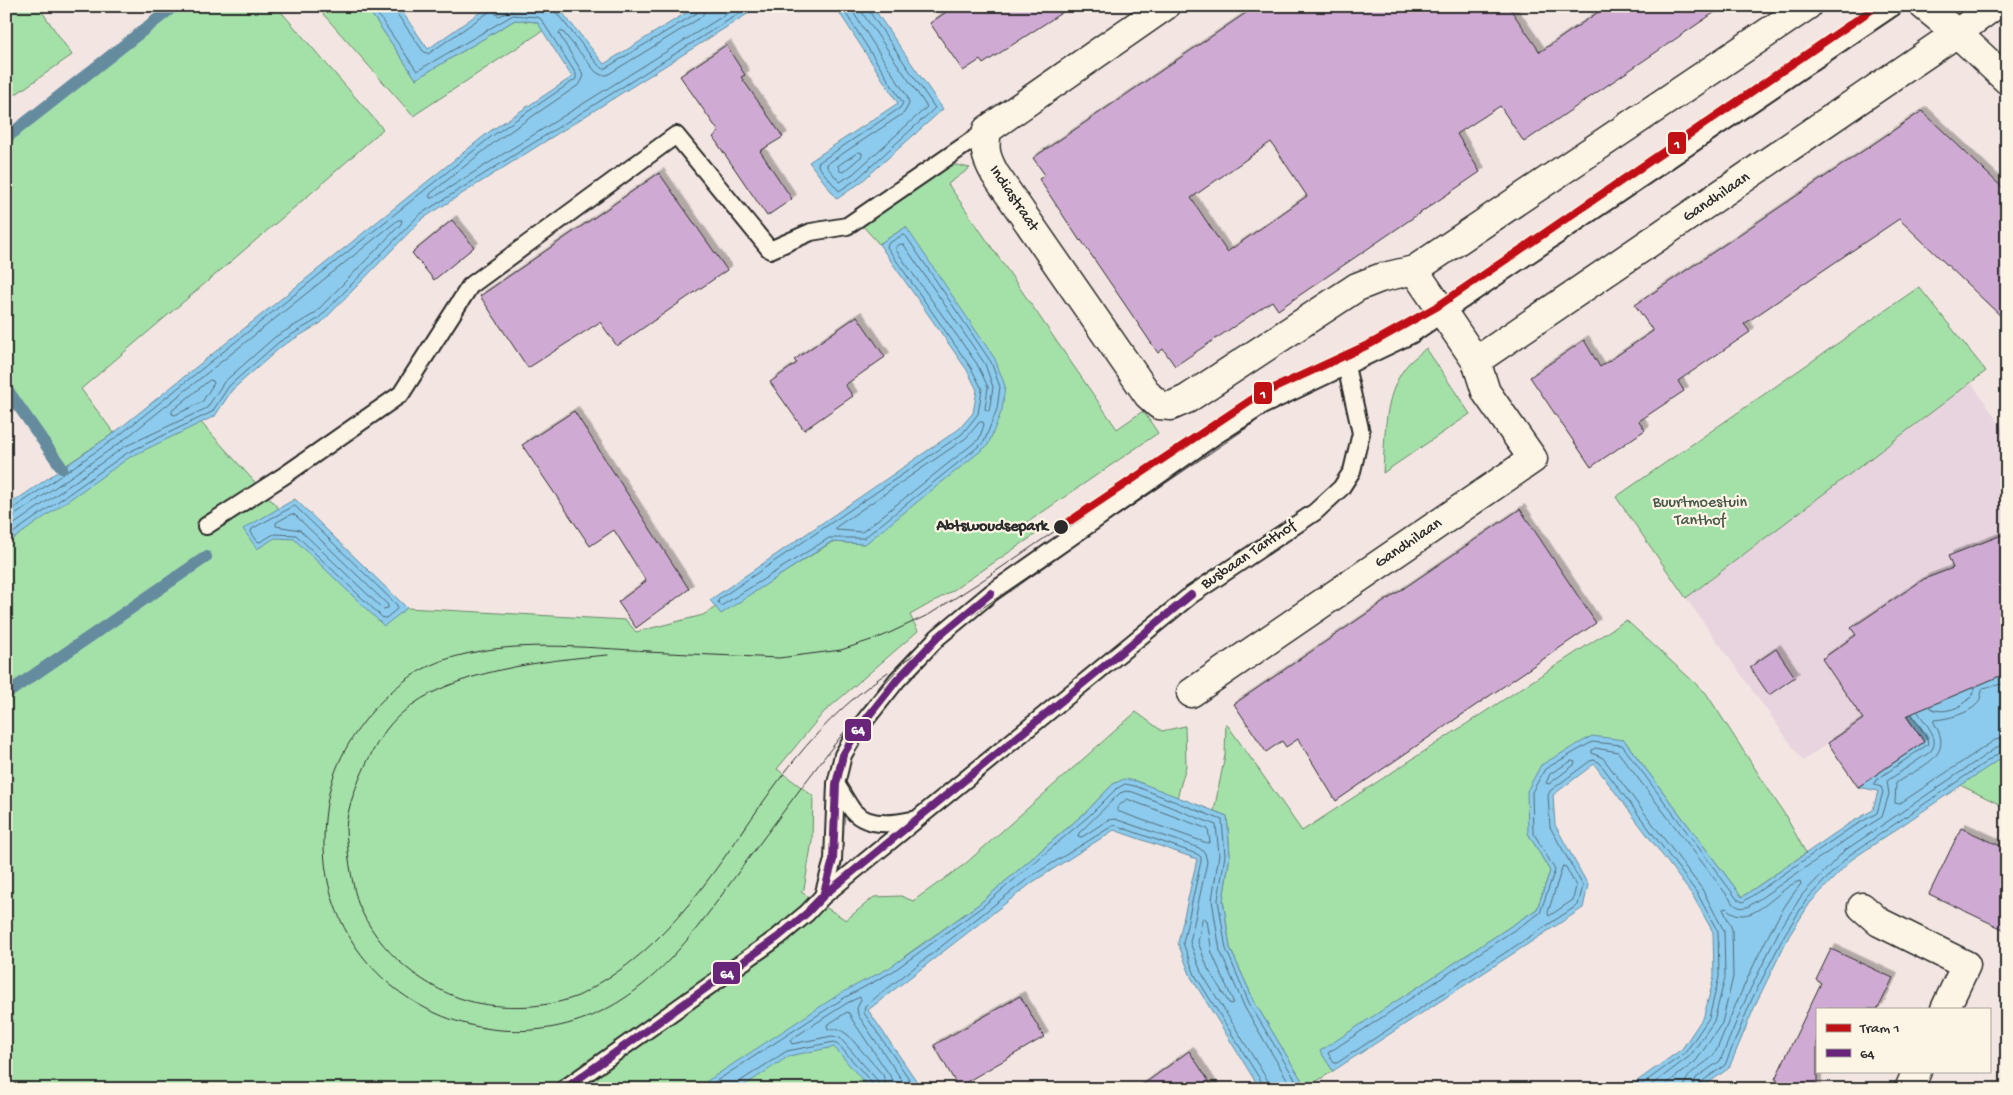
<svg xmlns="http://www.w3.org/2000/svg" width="2013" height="1095" viewBox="0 0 2013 1095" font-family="'Gochi Hand',sans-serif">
<defs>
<filter id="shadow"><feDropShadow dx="4.5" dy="-4.5" stdDeviation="0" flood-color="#0004"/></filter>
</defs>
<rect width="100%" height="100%" fill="#f3e6e2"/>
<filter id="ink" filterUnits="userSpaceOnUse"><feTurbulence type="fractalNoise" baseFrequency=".02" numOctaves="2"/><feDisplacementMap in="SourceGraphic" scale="10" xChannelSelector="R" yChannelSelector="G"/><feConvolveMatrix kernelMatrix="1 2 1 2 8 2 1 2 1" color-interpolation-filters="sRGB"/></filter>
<g filter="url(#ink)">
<path fill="#e8d4de" d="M1971,382L2007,435V669L1924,742L1858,787L1828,743L1803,761L1686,598Z"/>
<g fill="#a4e1a8" stroke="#68866a">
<path d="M6,6H38L72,55L6,101Z"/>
<path d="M174,6H276L383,129L316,189L81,389L114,433L62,468L6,388V138Z"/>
<path d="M316,6H366L416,79L515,20L537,22L544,30L413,116Z"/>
<path d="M956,165L970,168L948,184L1117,429L1143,411L1158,433L1028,522L1036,534L952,591L910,615L918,631L823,713L777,769L813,796L812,841L804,889L801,892L846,920L874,897L901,896L913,901L965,864L1136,712L1162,731L1185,726L1186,766L1177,798L1136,781L1113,784L1087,811L979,904L905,956L845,1015L898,1089H6V524L189,409L289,520L397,615L407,608L626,620L636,632L703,615L716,607L721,613L832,542L865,544L1002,410L906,227L879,244L860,223L944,168Z"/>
<path d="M1919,287L1986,371L1686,598L1616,497Z"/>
<path d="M1426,348L1470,414L1383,473C1385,438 1383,391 1409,363C1414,358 1421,353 1426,348Z"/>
<path d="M1626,620L1706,693L1785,815L1806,853L1742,897L1624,740L1541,765L1528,833L1550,871L1537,909L1321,1051L1333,1071L1306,1088L1255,1003L1230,948L1223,900L1230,855L1227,816L1214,811L1225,755L1226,723L1302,831Z"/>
<path d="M2007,754V808L1960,785Z"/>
</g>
<g fill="#8ccbed" stroke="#658b9f">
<path d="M366,6H398L428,49L489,6H557L604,64L697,6H760L422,219L321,323L282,346L232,390L215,416L130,457L6,544V507L114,433L489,132L572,77L537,22L515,20L416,79Z"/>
<path d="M835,6H872L943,109L860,183L837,199L809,162L898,103Z"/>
<path d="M906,227L995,359L1005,386L1002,410L988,445L865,544L831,542L721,614L710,600L959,429L973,413L977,390L967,370L879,244Z"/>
<path d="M295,499L407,608L384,626L294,539L275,538L257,549L243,529Z"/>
<path d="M2007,669V754L1851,860L1810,903L1789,936L1757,1001L1729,1068L1700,1089H1626L1682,1049L1704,1016L1714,977L1713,932L1693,896L1594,764L1553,795L1555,825L1588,885L1583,908L1333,1071L1320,1051L1537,909L1550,871L1528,833L1527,791L1541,765L1592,736L1624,740L1742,897L1847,825L1873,810L1878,791L1858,787L1924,742L1900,706Z"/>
<path d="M1124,779L1136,781L1227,816L1230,855L1223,900L1230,948L1255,1003L1307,1089H1260L1191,977L1178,943L1197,859L1114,830L1033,882L868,1010L922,1089H870L834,1047L789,1056L739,1089H695L841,993L889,968L979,904L1087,811L1113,784Z"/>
</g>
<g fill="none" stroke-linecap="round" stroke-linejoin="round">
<g stroke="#526b79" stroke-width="1">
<path d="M394,6L395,11L423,51L428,54L489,12L491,6"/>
<path d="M497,6L496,14L499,16L515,9L538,11L546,13L548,11L547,6"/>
<path d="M554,6L555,11L599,66L604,69L697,13L699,6"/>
<path d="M705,6L704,13L700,18L607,75H601L596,72L563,32L560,31L559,34L582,72L583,78L580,84L496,141L430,194V198H433L739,6"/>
<path d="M841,6L903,103L900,108L818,163V166L839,191L857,179L935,108L869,11L868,6"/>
<path d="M849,6L907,96L909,104L904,113L827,164V167L840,182L853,174L927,107L863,14L862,6"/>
<path d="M859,152L862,153V156L843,172L840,171L838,166Z"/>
<path d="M903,235L906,236L991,362L1000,387L997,409L984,442L864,538H829L721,606L718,602L719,599L962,434L978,414L982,389L971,368L887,247L888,244Z"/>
<path d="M901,244L904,245L985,364L993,387L989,411L985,409L988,387L977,364L896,250V247Z"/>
<path d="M210,380L213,381L214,383L202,402L175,415L172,414V411Z"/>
<path d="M980,422H983L984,425L979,439L862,532L836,530V527L966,438Z"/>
<path d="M295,506L397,605V609L386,618H383L296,535L274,534L260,542L257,541L251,532L252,529Z"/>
<path d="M6,511L11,510L117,437L492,136L576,79V74L541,19L537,17L513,15L417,71L372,6"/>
<path d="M292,514L295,515L388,605V608L383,609L300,530L276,526V523Z"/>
<path d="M6,517L15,515L121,442L398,220H402L401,224L314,314L275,337L224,382L207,408L124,447L6,530"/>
<path d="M6,538L127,453L212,412L229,386L279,342L318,319L419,215L751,6"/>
<path d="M2007,683L1983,688C1981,693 1981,698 1978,703C1969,714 1947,719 1934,720V723C1956,757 1920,766 1896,783L1895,803L1899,804L1995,740L2007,737"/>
<path d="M1930,707C1941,718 1975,704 1974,688"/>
<path d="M1572,761L1575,762L1574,765L1549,784L1546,783L1550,774Z"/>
<path d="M1127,799L1208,829L1210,842L1207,843L1117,811V808Z"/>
<path d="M1563,866L1566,867L1576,886L1573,900L1549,916L1548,913Z"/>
<path d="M1204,918L1207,920L1212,953L1233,1001L1232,1004L1229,1003L1208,969L1198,942L1202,920Z"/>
<path d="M704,1089L844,998L892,972L982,907L1090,815L1116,789L1125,784L1135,786L1222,820L1225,855L1218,900L1226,949L1250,1005L1301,1089"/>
<path d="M737,1089L739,1082L787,1051L834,1042L838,1044L872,1083L873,1089"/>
<path d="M880,1089L877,1080L840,1038L832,1036L792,1044L790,1040L847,1003L860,997L861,1000L857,1008L858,1015L908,1089"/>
<path d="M887,1089L883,1075L848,1035L839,1029H828L827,1025L847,1012L849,1013L853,1021L899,1089"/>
<path d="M916,1089L864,1013L865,1006L1030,877L1114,825L1197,854L1201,857V861L1183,943L1195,975L1263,1084V1089"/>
<path d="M1270,1089L1268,1081L1201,972L1190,942L1207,862L1205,853L1199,848L1115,819L1108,820L1082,837L1078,836L1079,833L1120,793L1126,791L1133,792L1216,825L1219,854L1212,900L1220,951L1245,1008L1293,1089"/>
<path d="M1635,1089L1685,1053L1709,1018L1719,977L1718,932L1697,893L1599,762L1594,760L1590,761L1550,791L1548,795L1550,827L1583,886L1578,905L1337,1063H1334L1328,1053L1540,913L1555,870L1533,832L1532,792L1545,769L1592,742L1622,745L1737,899L1743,902L1849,829L1877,813L1883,792L1881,787L1875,785V781L1928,744L1927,738L1912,715"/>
<path d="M1646,1089L1690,1056L1714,1021L1725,978L1724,931L1702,889L1603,758L1592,753V750L1595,748L1618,752L1733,903C1738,908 1743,909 1749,906L1853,835L1882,817L1889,794L1887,781L1930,752C1942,739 1925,724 1918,712"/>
<path d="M1660,1089L1696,1061L1722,1023L1733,977L1732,929L1723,909L1726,908C1752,932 1777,887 1800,881L1801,884C1784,904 1771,930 1759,954C1744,985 1730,1017 1717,1049C1710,1066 1685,1068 1684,1089"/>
<path d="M1692,1089L1696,1078L1720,1061L1747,996L1779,931L1802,895L1844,851L1999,746L2007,744"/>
<path d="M1698,1089L1700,1083L1725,1065L1752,999L1785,934L1807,899L1848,856L2002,751H2007"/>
</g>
<g stroke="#658b9f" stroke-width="12">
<path d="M6,138L174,6"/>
<path d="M6,388L62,468"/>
<path d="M6,694L206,557"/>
</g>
</g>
<g fill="#cfabd4" stroke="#2b2b2b" fill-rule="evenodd" filter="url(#shadow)">
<path d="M955,6H1072L983,64L980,60L963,71L930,23Z"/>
<path d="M1256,6H1508L1540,52L1607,6H1724L1524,142L1500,106L1457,134L1480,172L1278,310L1272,301L1175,366L1163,349L1158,353L1081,240L1080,241L1039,179L1045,175L1033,158ZM1271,142L1307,196L1227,252L1191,198Z"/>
<path d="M726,45L745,75L741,77L783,137L760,151L792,199L767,216L713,137L719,132L680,76Z"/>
<path d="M1922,111L2007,192V322L1899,219L1744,324L1750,332L1678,381L1684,391L1639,421L1645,430L1591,467L1530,377L1584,340L1600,367L1653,331L1635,305Z"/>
<path d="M659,173L727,270L617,346L600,322L528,368L480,296Z"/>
<path d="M452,220L474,247L434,280L412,253Z"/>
<path d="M857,316L885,357L845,385L853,396L804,430L770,382L797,363L794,360Z"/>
<path d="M574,411L689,589L636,628L618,602L646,581L614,530L590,546L522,445Z"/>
<path d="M1520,509L1596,623L1336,801L1298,739L1286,747L1282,741L1266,752L1234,704Z"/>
<path d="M2007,533V673L1906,716L1924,742L1858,787L1828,743L1863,719L1822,659L1856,635L1851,628L1924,579L1953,568L1948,556Z"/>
<path d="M1776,649L1795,677L1769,695L1750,667Z"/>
<path d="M1961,828L2007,849V931L1929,894Z"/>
<path d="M1831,949L1893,978L1878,1009H1817V1089H1794L1775,1079L1821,983L1816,980Z"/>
<path d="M1020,996L1044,1037L958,1087L934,1045Z"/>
<path d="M1189,1051L1214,1089H1137Z"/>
</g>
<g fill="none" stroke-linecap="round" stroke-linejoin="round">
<g stroke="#2b2b2b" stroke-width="20">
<g id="service">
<path d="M206,526L285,475L401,394L470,286L676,135L770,250L811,232L847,226L987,130"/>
<path d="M836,784C842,793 847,803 853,811C867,827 894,824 912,820"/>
<path d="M823,896L833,860L836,784L843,755L859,728L897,680L938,637L991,593L1215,436L1262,406L1411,335L1895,6"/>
<path d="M564,1089L778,937L807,913L823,896L1191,595L1315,512L1341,488L1352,471L1361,433L1346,366"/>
</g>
</g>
<g stroke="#2b2b2b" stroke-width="31">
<g id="minor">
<path d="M1165,6L987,130C984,149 985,156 995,174L1148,395L1159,405L1171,406L1187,399L1357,287L1380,278L1414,270L1807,6"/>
<path d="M1476,361L1957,33"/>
<path d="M1191,693L1533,459L1486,392L1476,361L1414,270"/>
<path d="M1862,907L1879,922L1966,965L1945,1009"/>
<path d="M1909,1089L1917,1071"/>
</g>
</g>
<g stroke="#2b2b2b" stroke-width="31">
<g id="tertiary">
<path d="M1924,6L1957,33L2007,80"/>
<path d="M1957,33L1994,6"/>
</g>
</g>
<use href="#service" stroke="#fcf5e5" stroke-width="16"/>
<use href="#minor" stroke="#fcf5e5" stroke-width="28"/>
<use href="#tertiary" stroke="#fcf5e5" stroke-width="28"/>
<g stroke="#2b2b2b" stroke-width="1">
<path d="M651,651C583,648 511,638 444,660C411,671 383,696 363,723C335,759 325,793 324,838C321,990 489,1079 617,1003C673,969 710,910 748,859C799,791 848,722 906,660L1254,423"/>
<path d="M646,652L779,658L841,650L883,636L930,614L980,582L1061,527"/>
<path d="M608,655C547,660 448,671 402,713C386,726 375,746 366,764C357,784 347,807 346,829C346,837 348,845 348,852C350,868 353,887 358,903C377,951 426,992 477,1003C509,1009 547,1008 578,996C585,993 592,988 598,984C680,938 727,849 782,776C813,735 846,701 888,672"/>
</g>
<g stroke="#fcf5e5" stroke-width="11">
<g id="bus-1">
<path d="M810,909L823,896L833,860L836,784L843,755L859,728L897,680L938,637L991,593"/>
<path d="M564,1089L778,937L807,913L823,896L1191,595"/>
</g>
</g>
<use href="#bus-1" stroke="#68257a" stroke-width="8"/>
<g stroke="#fcf5e5" stroke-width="11">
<path id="tram-1" d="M1061,527L1257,396L1372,343L1438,306L1877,6"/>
</g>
<use href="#tram-1" stroke="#c01115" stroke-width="8"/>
</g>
</g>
<circle fill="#2b2b2b" stroke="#fcf5e5" stroke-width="2" cx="1061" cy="527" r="8"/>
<g text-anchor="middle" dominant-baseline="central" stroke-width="4.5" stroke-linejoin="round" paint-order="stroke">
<g font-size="16" fill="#2b2b2b" stroke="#fcf5e5">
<text transform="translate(1717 198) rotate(-34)">Gandhilaan</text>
<text transform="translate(1013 199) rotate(56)">Indiastraat</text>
<text transform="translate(1409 544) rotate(-34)">Gandhilaan</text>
<text transform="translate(1249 556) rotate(-34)">Busbaan Tanthof</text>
</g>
<g font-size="16" fill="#49584a" stroke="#fcf5e5">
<text x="1700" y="503">Buurtmoestuin<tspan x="1700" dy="18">Tanthof</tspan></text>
</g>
<g font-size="16" font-weight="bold" fill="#2b2b2b" stroke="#fcf5e5" text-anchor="end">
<text x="1048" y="527">Abtswoudsepark</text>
</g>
</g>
<g stroke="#fcf5e5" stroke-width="2">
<rect x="1667" y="131" width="20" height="24" rx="5" fill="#c01115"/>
<rect x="1253" y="381" width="20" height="24" rx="5" fill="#c01115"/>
<rect x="844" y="718" width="28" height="24" rx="5" fill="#68257a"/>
<rect x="712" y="961" width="29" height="24" rx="5" fill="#68257a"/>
</g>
<g font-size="14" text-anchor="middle" font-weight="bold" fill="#fff">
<text x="1677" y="148">1</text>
<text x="1263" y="398">1</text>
<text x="858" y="734">64</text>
<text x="727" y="978">64</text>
</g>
<rect width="2013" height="1095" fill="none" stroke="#fcf5e5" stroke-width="25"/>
<rect x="12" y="12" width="1988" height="1070" fill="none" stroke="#2b2b2b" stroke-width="2" filter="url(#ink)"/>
<rect x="1816" y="1008" width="175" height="65" fill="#fcf5e5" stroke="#a8a49b"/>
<rect x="1826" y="1024" width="25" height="8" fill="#c01115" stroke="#a8a49b"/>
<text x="1860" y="1032" font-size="15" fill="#2b2b2b">Tram 1</text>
<rect x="1826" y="1049" width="25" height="8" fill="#68257a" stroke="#a8a49b"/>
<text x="1860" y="1058" font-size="15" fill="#2b2b2b">64</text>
</svg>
